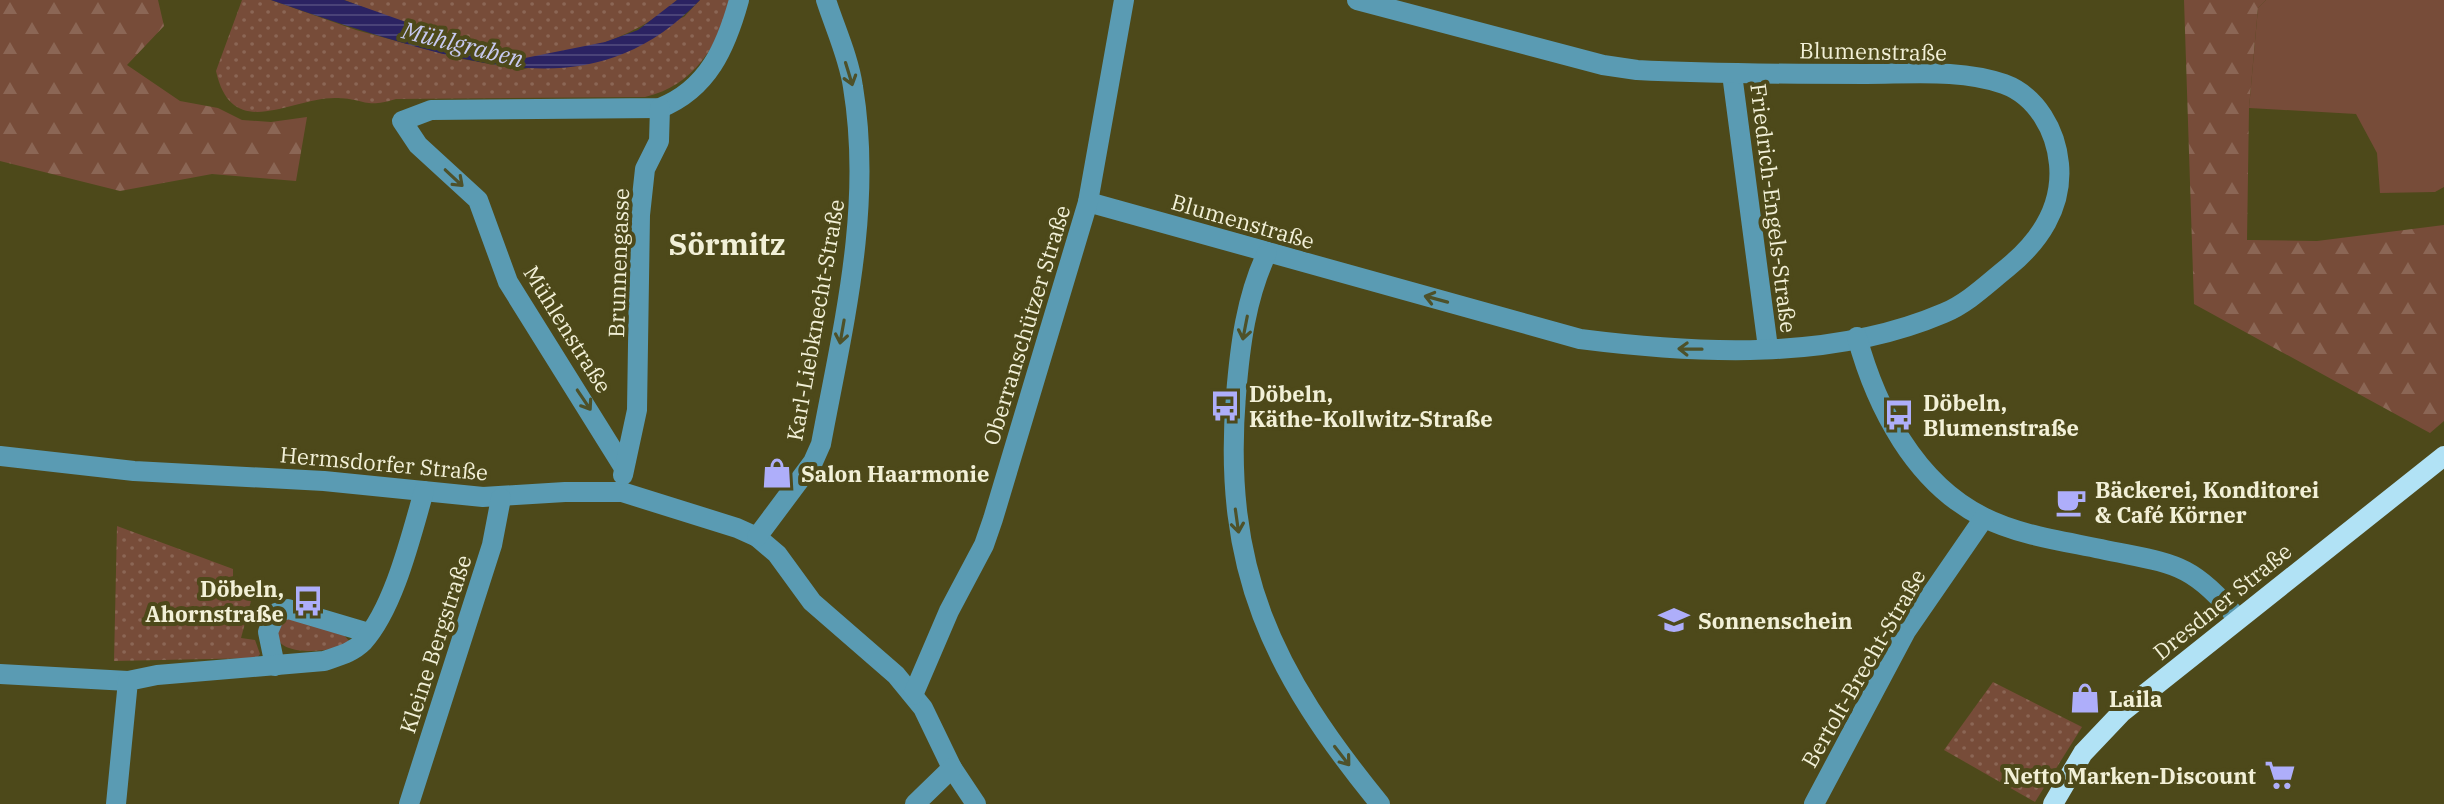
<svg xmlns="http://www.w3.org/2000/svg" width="2444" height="804" viewBox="0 0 2444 804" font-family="'IBM Plex Serif',serif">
<defs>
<pattern id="grass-dots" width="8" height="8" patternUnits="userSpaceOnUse" patternTransform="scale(2)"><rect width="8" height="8" fill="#774c39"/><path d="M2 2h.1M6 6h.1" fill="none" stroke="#8b6655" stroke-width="1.8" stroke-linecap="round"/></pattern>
<pattern id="forest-firs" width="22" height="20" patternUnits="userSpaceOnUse" patternTransform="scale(2)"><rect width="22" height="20" fill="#774c39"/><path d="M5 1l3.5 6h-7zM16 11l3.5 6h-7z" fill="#8b6655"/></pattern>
<pattern id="water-rules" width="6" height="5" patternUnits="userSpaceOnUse" patternTransform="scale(2)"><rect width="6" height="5" fill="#2b2362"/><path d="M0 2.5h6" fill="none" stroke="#4a4378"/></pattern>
</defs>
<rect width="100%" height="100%" fill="#4d491a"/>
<g fill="url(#grass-dots)">
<path d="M242,0H271L356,30L462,59L522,70L684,17L700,0H732C718,45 694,86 645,97L396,99C364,109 364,98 335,98C289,98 232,143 216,71Z"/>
<path d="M344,0H677C647,32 570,60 525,58C477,55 391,17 344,0Z"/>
<path d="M117,526L233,569V591L252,597L241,638L255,640L260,654L257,658L114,661Z"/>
<path d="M290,618L343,634L350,642C331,656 253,657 285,620Z"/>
<path d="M1993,682L2082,727L2035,802L1944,750Z"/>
</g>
<g fill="url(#forest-firs)">
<path d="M0,0H158L164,26L127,65L180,101L218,108L242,120L271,122L307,117L296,181L212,174L120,191L0,161Z"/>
<path d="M2184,0H2266L2258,8L2249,108L2247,240L2317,241L2444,225V421L2430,433L2194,304Z"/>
</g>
<path fill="#774c39" d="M2266,0H2444V187L2435,192L2380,193L2377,153L2356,114L2249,108L2258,8Z"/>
<path fill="url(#water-rules)" d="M271,0H344L468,44L525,58L605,42L638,30L677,0H700C616,87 525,77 417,47C368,33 319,17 271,0Z"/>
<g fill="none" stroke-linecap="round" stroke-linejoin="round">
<g stroke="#5a9bb3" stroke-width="20">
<path d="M1732,74L1768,348"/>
<path d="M1088,202L1580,339C1698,354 1832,361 1944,313C1968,303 1987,284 2007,268C2039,242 2063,207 2059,164C2056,131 2037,96 2004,84C1961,69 1911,74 1866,74C1790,74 1713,74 1637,70L1603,65L1357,0"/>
<path d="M1267,253C1246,297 1240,346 1236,395C1222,569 1272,672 1380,804"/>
<path d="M1857,337C1876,407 1915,483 1983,517C2018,535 2063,541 2101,549C2170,564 2190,560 2237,618"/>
<path d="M0,456L134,471L324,481L483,497L565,492H622L737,528L757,537L777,554L812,602L896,675L923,708L952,768L976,804"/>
<path d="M624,468L508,282L478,200L418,145L402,121L431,110L660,108C708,89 726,47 739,0"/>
<path d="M623,475L637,410L640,215L645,169L659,141L660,108"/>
<path d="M757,537L813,462L821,444C843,326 873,208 853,87C849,58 835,28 826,0"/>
<path d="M275,666L268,632L276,613L288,609L369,633"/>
<path d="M0,674L128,681"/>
<path d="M913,695L949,611L984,545L993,519L1088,202L1124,0"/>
<path d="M116,804L128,681L157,675L324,661C338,656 352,653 363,642C394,608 411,536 424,491"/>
<path d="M409,804L492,545L501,498"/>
<path d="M915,804L952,768"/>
<path d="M1814,804L1906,631L1984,518"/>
</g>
<path stroke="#b1e2f5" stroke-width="20" d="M2053,804L2083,753L2121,713L2444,456"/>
</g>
<defs><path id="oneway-shaft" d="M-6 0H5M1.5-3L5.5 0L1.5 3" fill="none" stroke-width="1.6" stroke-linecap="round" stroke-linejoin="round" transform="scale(2)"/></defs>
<g stroke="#4e5129">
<use href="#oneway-shaft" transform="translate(849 74) rotate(73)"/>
<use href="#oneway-shaft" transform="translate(454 178) rotate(43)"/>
<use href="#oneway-shaft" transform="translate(1436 299) rotate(-165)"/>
<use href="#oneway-shaft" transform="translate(1245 328) rotate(101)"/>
<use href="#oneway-shaft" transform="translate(842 332) rotate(100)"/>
<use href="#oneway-shaft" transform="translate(1690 349) rotate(-179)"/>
<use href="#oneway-shaft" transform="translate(584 400) rotate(56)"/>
<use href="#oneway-shaft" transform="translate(1237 521) rotate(82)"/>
<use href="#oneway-shaft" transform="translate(1342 756) rotate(52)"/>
</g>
<defs>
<g id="bus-bare" transform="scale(2.4)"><path d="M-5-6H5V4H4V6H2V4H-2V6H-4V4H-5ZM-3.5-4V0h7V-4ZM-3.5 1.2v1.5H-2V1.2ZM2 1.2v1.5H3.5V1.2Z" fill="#aeaefa" stroke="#4d491a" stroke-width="2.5" paint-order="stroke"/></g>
<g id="shop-bare" transform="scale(2.4)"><path d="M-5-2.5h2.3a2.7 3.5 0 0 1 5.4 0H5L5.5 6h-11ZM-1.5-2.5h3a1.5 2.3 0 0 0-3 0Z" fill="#aeaefa" stroke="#4d491a" stroke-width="2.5" paint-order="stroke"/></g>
<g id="cafe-bare" transform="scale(2.4)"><path d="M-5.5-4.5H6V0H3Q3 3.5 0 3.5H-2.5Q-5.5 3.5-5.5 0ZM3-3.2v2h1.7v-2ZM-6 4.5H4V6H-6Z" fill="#aeaefa" stroke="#4d491a" stroke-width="2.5" paint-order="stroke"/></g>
<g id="school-bare" transform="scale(2.4)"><path d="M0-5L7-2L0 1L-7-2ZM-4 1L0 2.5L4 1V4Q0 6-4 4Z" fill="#aeaefa" stroke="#4d491a" stroke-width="2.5" paint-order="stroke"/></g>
<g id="supermarket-bare" transform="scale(2.4)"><path d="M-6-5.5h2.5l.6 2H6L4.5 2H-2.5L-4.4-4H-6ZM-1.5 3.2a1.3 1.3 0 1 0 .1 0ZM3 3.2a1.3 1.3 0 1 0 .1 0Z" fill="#aeaefa" stroke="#4d491a" stroke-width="2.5" paint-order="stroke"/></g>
</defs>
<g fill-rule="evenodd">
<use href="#bus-bare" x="1225" y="406"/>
<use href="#bus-bare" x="1899" y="415"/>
<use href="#shop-bare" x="777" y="473"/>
<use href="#cafe-bare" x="2071" y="502"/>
<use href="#bus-bare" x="308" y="601"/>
<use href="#school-bare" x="1674" y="620"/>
<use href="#shop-bare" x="2085" y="698"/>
<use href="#supermarket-bare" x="2280" y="775"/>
</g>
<g text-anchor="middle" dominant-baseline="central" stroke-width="8" stroke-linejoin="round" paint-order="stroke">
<g font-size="22" fill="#f2f0d7" stroke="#4d491a">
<text transform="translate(1873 51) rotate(1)">Blumenstraße</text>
<text transform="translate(1774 208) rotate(83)">Friedrich-Engels-Straße</text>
<text transform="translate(1243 221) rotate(16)">Blumenstraße</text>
<text transform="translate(618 263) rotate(-88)">Brunnengasse</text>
<text transform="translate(815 320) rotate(-80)">Karl-Liebknecht-Straße</text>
<text transform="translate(1026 325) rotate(-73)">Oberranschützer Straße</text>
<text transform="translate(568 329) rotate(58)">Mühlenstraße</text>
<text transform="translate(384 463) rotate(5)">Hermsdorfer Straße</text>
<text transform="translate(2222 601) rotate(-39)">Dresdner Straße</text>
<text transform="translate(435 644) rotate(-72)">Kleine Bergstraße</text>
<text transform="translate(1863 668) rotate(-60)">Bertolt-Brecht-Straße</text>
</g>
<g font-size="22" font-weight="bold" fill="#f2f0d7" stroke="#4d491a" text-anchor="start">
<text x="1249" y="393">Döbeln,<tspan x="1249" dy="25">Käthe-Kollwitz-Straße</tspan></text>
<text x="1923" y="402">Döbeln,<tspan x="1923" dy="25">Blumenstraße</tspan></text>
<text x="801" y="473">Salon Haarmonie</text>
<text x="2095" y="489">Bäckerei, Konditorei<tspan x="2095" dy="25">&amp; Café Körner</tspan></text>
<text x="284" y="588" text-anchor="end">Döbeln,<tspan x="284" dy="25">Ahornstraße</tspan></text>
<text x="1698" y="620">Sonnenschein</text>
<text x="2109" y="698">Laila</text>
<text x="2256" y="775" text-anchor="end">Netto Marken-Discount</text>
</g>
<g font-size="24" font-style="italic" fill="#c7c9f0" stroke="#4d491a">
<text transform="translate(463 44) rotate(14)">Mühlgraben</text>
</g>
<g font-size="30" font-weight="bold" fill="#f2f0d7" stroke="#4d491a">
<text x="727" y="243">Sörmitz</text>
</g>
</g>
</svg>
